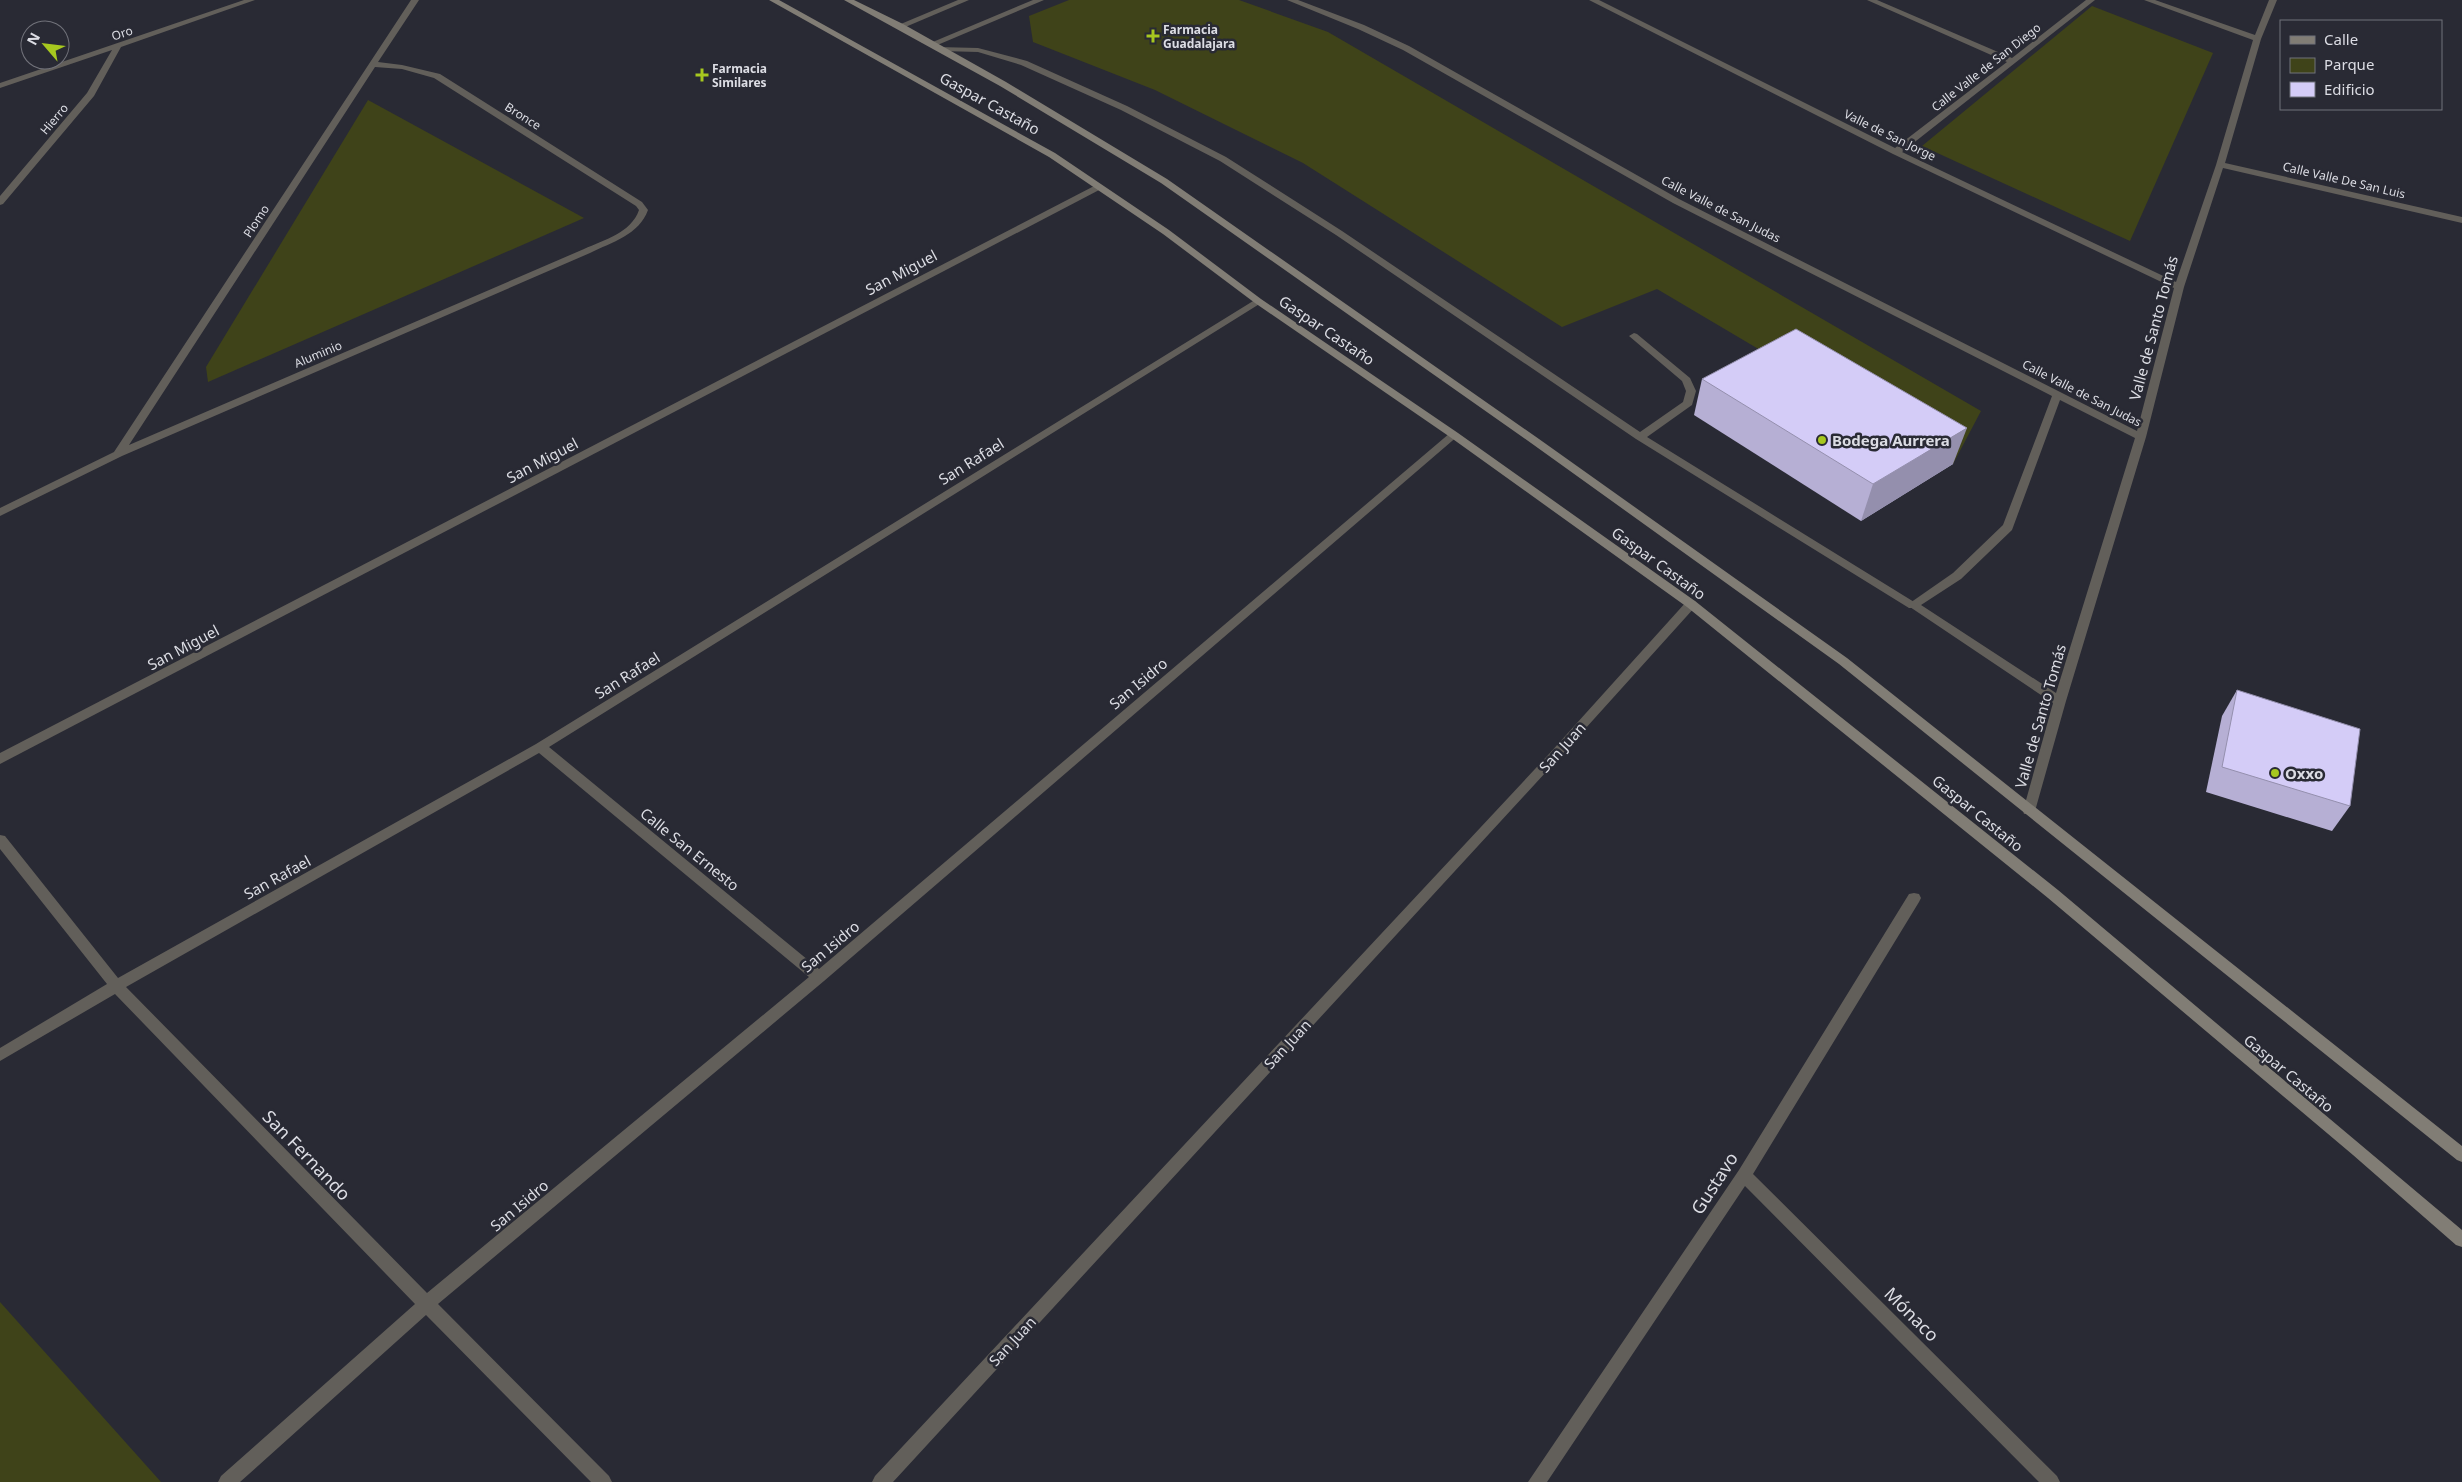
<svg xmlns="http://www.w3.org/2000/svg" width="2462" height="1482" viewBox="0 0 2462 1482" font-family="'Noto Sans',sans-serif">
<rect width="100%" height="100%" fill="#292a34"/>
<g fill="#3f4319">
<path d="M1069,0H1239L1328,32L1981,411L1953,464L1657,289L1562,327L1303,163L1155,90L1033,42L1029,16Z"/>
<path d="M2092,6L2213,53L2130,241L1922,146Z"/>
<path d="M368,100L584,218L208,382L206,367Z"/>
<path d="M0,1302L161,1482H0Z"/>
</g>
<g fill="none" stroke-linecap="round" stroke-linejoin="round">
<path fill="#625f5a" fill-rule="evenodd" d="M938,47L978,48L1027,61L1127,106L1226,157L1342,231L1640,432L1683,402L1686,391L1682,381L1629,336L1634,333L1637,334L1690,378L1696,391L1692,405L1647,437L1919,605L1917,608H1909L1636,439L1336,235L1220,161L1121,110L1021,65L978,52L941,51L937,49Z"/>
<g fill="#625f5a" fill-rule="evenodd">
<path d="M244,0H255L121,47L94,96L3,204L0,205V196L87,93L112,50L0,88V83Z"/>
<path d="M411,0H419L378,62L402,65L440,74L642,202L648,210C639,235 612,242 590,253L122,456L0,516V508L114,452ZM375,67L402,69L434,78L636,206L639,210C631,233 604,240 584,249L129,445Z"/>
<path d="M958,0H969L903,28L896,26Z"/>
<path d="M1033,0H1044L935,46L928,44Z"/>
<path d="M1287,0H1298L1364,25L1409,46L1679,199L2137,431L2174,288L1893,154L1589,0H1599L1895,148L2007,62L1867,0H1877L2012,58L2086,0H2095L1902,152L2176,282L2216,165L2253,40L2144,0H2155L2255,35L2269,0H2277L2261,39L2225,163L2462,217V223L2223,168L2184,287L2146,437L2066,701L2035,811L2034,814H2024L2023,811L2053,703L1907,605L1953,573L2003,525L2052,396L1673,203L1403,50L1358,29ZM2060,400L2135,438L2056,693L1921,605L1961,579L2012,530Z"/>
<path d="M1098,184L1102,187L1101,189L0,764V753Z"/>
<path d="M1258,298L1263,301L1261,303L549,747L819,969L1450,433L1454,432L1459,435L824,981L438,1304L609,1476L612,1482H591L426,1315L240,1482H218L221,1476L415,1304L115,994L0,1061V1048L107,984L0,849V835L5,836L118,978L536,744ZM539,753L809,977L427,1293L126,987Z"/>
<path d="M1691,600L1695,601L1697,604L1695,607L1557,760L893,1482H872L875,1476L1549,754L1687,601Z"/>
<path d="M1914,893L1919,894L1921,898L1919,902L1753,1174L2057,1476L2060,1482H2039L1745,1186L1547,1482H1528L1739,1170L1909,894Z"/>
</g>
<g fill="#817d75" fill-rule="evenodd">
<path d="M769,0H779L1055,153L1169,230L1261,299L1458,433L1695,601L2058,890L2462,1230V1247L2456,1245L2353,1155L2048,898L1687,607L1450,437L1255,303L1163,234L1049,157Z"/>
<path d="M844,0H854L903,24L1006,82L1167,179L1539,439L1847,658L2462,1146V1162L2457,1160L1839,664L1531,443L1161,183L1000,86Z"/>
</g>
</g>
<g fill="#b6afd4">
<path d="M1702,379L1953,464L1861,521L1694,415Z"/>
<path d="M2237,690L2350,806L2332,831L2206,792L2222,716Z"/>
</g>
<path fill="#948fad" d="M1967,428L1953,464L1861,521L1873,484Z"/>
<g fill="#d4ccf7" stroke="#948fad">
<path d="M1796,329L1967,428L1873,484L1702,379Z"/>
<path d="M2237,690L2360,729L2350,806L2222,767Z"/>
</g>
<g fill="#a7c81f" stroke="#292a34" stroke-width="2">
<path d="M1150.5 28.5h5v5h5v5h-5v5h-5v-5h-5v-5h5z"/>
<path d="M699.5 67.5h5v5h5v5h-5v5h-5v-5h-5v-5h5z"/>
<circle cx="1822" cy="440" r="5"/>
<circle cx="2275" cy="773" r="5"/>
</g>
<g text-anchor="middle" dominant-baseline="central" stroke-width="5" stroke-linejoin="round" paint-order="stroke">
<g font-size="12" font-weight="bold" fill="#dcdde4" stroke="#292a34" text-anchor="start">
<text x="1163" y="29">Farmacia<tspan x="1163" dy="14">Guadalajara</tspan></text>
<text x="712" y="68">Farmacia<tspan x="712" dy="14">Similares</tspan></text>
</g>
<g font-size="12" fill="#dcdde4" stroke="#292a34">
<text transform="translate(122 33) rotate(-19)">Oro</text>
<text transform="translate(1986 67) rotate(-38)">Calle Valle de San Diego</text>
<text transform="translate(523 116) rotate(32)">Bronce</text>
<text transform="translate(54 119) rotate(-50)">Hierro</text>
<text transform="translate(1890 135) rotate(26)">Valle de San Jorge</text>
<text transform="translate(2344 180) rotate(13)">Calle Valle De San Luis</text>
<text transform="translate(1721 209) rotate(27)">Calle Valle de San Judas</text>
<text transform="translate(256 221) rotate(-57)">Plomo</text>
<text transform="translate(318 354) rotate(-23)">Aluminio</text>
<text transform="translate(2082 393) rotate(27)">Calle Valle de San Judas</text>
</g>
<g font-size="15" fill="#dcdde4" stroke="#292a34">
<text transform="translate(990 103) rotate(29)">Gaspar Castaño</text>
<text transform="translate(901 272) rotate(-28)">San Miguel</text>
<text transform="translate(2153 328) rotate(-75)">Valle de Santo Tomás</text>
<text transform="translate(1327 330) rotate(34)">Gaspar Castaño</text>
<text transform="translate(542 460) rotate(-28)">San Miguel</text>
<text transform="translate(971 461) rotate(-32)">San Rafael</text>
<text transform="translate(1659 563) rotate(36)">Gaspar Castaño</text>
<text transform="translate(183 647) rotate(-28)">San Miguel</text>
<text transform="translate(627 675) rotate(-32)">San Rafael</text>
<text transform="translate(1138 683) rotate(-40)">San Isidro</text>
<text transform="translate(2040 716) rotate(-74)">Valle de Santo Tomás</text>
<text transform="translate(1562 747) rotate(-48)">San Juan</text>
<text transform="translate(1978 813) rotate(39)">Gaspar Castaño</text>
<text transform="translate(690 849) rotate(39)">Calle San Ernesto</text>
<text transform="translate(277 877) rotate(-29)">San Rafael</text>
<text transform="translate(830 946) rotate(-40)">San Isidro</text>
<text transform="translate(1287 1044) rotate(-47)">San Juan</text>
<text transform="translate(2289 1073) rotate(40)">Gaspar Castaño</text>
<text transform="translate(519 1205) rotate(-40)">San Isidro</text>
<text transform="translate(1012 1341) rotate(-47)">San Juan</text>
</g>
<g font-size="15" font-weight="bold" fill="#dcdde4" stroke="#292a34" text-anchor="start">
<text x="1832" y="440">Bodega Aurrera</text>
<text x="2285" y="773">Oxxo</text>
</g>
<g font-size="18" fill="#dcdde4" stroke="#292a34">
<text transform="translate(307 1155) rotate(46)">San Fernando</text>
<text transform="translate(1714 1183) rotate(-57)">Gustavo</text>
<text transform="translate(1912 1314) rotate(45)">Mónaco</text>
</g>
</g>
<rect x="2280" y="20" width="162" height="90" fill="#292a34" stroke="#71727a"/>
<rect x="2290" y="36" width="25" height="8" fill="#817d75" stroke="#71727a"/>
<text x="2324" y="45" font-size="15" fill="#dcdde4">Calle</text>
<rect x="2290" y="58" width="25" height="15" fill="#3f4319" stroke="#71727a"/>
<text x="2324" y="70" font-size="15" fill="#dcdde4">Parque</text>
<rect x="2290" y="82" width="25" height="15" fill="#d4ccf7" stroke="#71727a"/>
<text x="2324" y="95" font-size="15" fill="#dcdde4">Edificio</text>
<g transform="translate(45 45) rotate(298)"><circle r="24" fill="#292a34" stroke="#71727a"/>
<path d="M0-4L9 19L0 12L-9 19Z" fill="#a7c81f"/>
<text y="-8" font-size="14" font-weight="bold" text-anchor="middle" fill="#dcdde4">N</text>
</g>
</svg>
